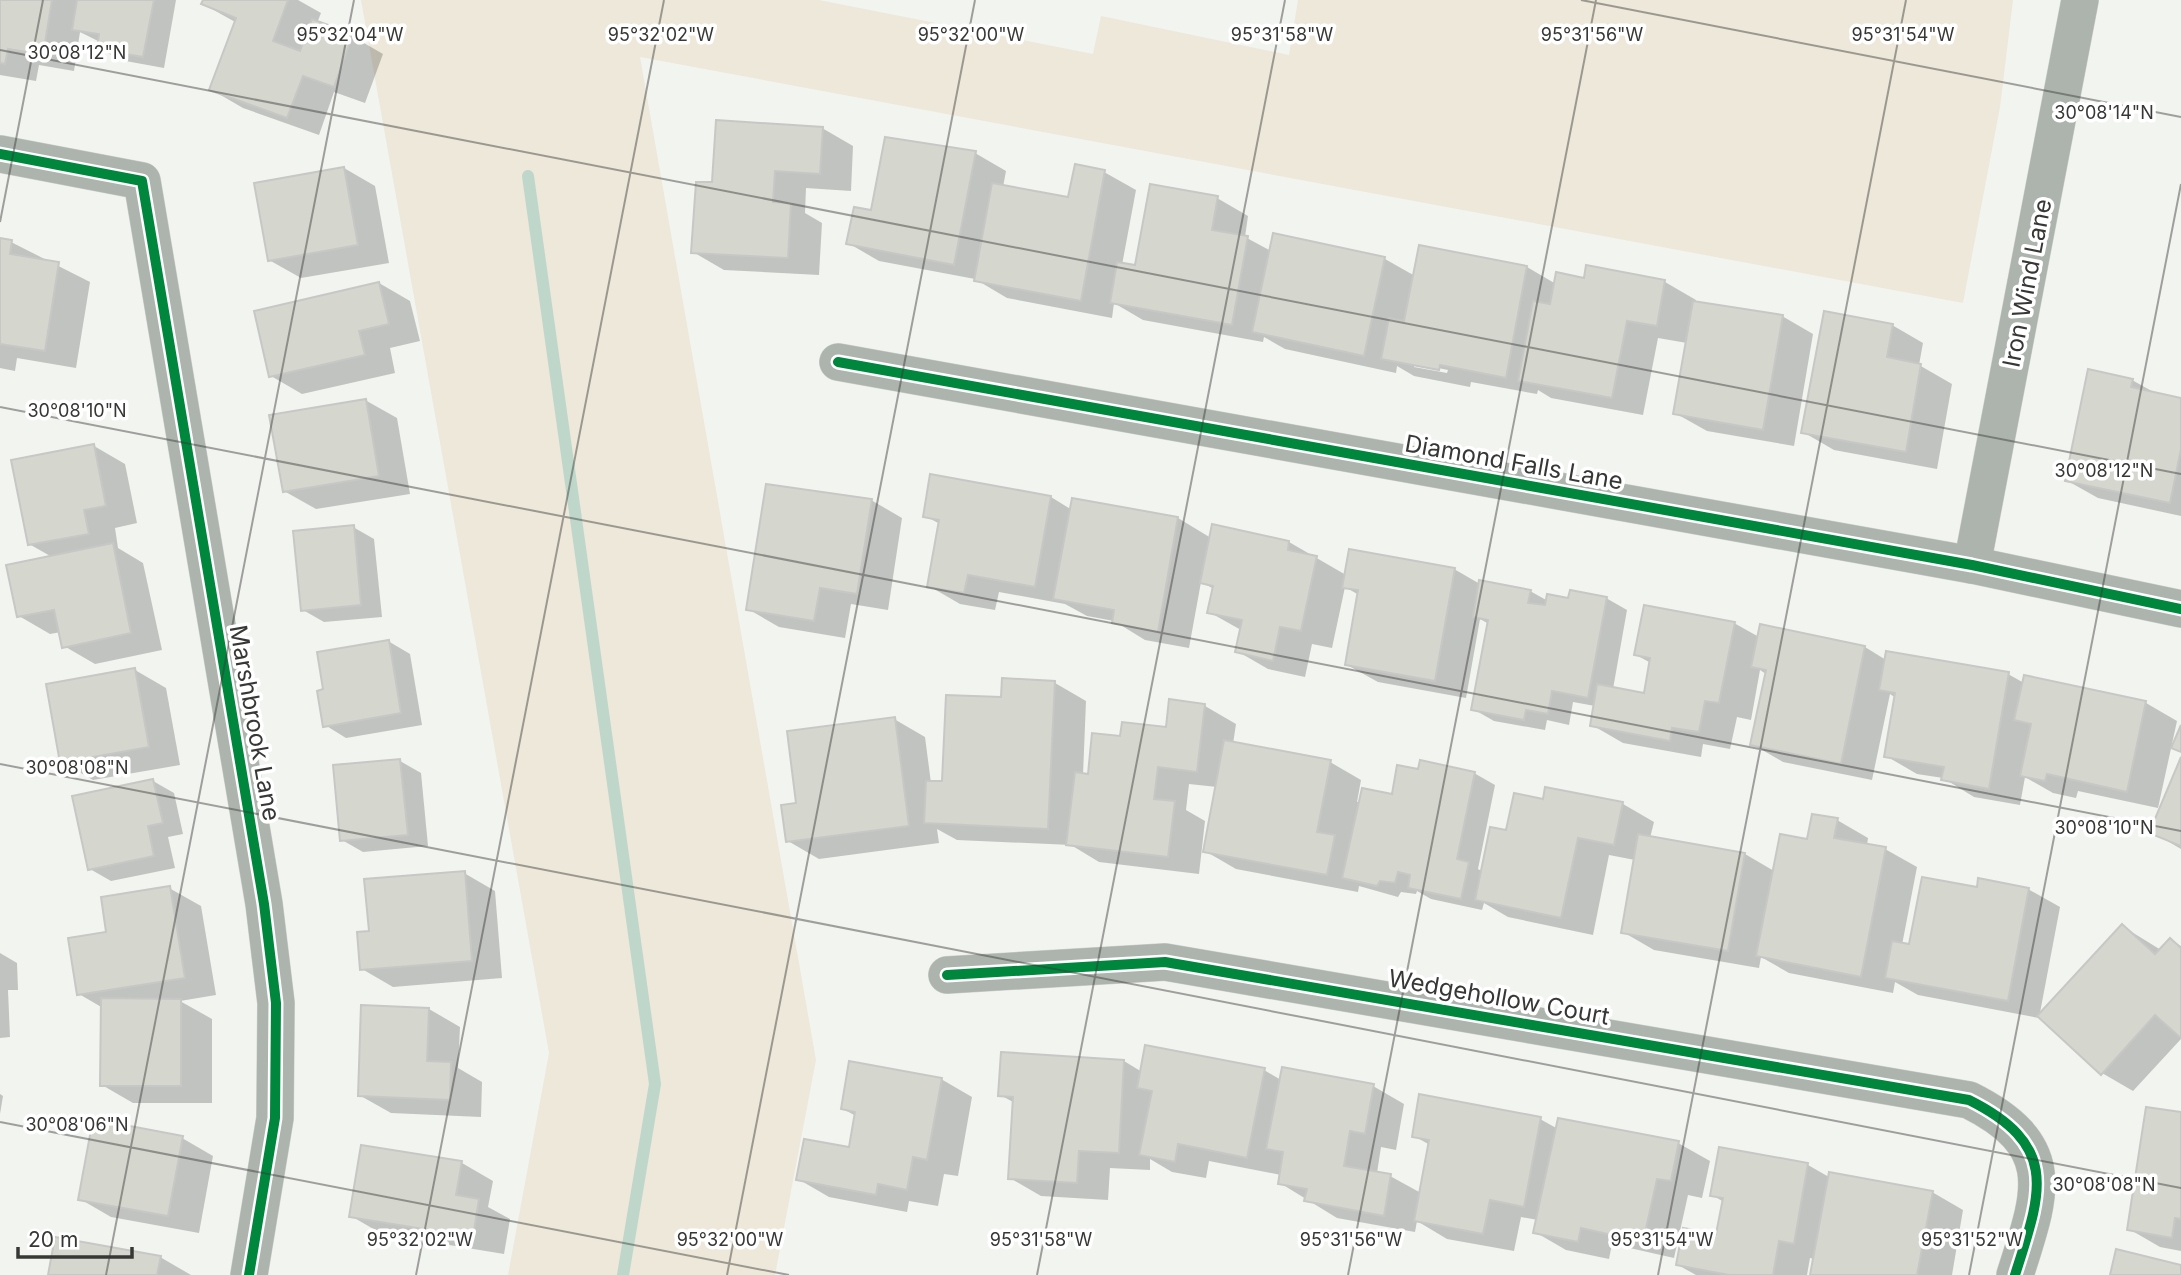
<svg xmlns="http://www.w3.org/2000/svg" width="2181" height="1275" viewBox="0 0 2181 1275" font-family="Inter,sans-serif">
<rect width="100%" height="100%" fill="#f2f4f0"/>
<path fill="#ede8d9" d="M361,0H819L1093,54L1101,16L1289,55L1298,0H2013L2000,107L1963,303L640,57L816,1060L775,1275H508L549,1053Z"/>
<g fill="#0003" fill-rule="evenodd">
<path d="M0,0H176L164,68L120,60L99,48L100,42L80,32L74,71L39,65L36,81L0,75Z"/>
<path d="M204,0H298L321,13L317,23L352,36L383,54L365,103L334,92L319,135L243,108L212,90L237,23L203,4Z"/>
<path d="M822,128L853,146L851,191L806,188L805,213L822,223L819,275L724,270L693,252L714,184Z"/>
<path d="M975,153L1006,171L1003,187L1070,199L1104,172L1136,190L1122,265L1137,267L1217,198L1248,216L1245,237L1271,251L1274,235L1385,259L1415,276L1420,247L1527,267L1556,284L1585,280L1588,267L1665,282L1696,300L1695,303L1782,316L1813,334L1794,446L1707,431L1675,413L1687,343L1658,338L1643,415L1551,398L1538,390L1537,394L1471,382L1470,387L1414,376L1397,366L1396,373L1285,349L1264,337L1263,342L1143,320L1114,303L1112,318L1007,298L975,279L879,261L848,243L872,212ZM1414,363L1448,370L1447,373L1414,367Z"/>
<path d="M344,168L375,186L389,263L301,278L269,260Z"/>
<path d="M0,240L11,242L90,282L76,368L17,358L15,371L0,368Z"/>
<path d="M379,283L410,301L420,341L390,348L395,373L302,394L271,376Z"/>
<path d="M1892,325L1923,343L1919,365L1952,384L1937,469L1834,450L1803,432Z"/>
<path d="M2132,380L2157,394L2181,399V516L2098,498L2066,480Z"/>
<path d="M365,400L397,418L410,494L316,509L284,491Z"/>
<path d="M94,446L125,464L137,523L115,528L118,548L143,563L162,650L95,664L64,646L61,632L50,634L19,616L52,557L29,544Z"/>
<path d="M804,489L871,500L902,518L888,610L851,604L845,638L779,627L748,609Z"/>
<path d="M1051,497L1072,510L1073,500L1178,518L1211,538L1289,542L1346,575L1454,569L1480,584L1530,591L1548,601L1606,598L1627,610L1613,689L1645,695L1651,663L1636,655L1734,623L1759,637L1761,626L1865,647L1886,660L2008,674L2024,683L2025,677L2146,703L2177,721L2158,808L2078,791L2076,798L2053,793L2025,777L2020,805L1974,797L1943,778L1917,774L1886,756L1896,698L1890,694L1872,780L1783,762L1752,744L1766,674L1760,670L1751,720L1737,717L1730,749L1703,744L1701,757L1623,743L1592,725L1595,706L1573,702L1569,725L1547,720L1545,730L1494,721L1473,709L1489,624L1480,619L1466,698L1378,682L1347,665L1359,595L1345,587L1332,648L1312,644L1305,677L1268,669L1237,651L1241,630L1209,612L1214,589L1201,582L1189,648L1145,640L1114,621L1087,616L1065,604L999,592L995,610L960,604L929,586L940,524L925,516Z"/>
<path d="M353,527L374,539L382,617L324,622L303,610Z"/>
<path d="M388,641L410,654L422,725L346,738L325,725V691Z"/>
<path d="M135,670L166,688L180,765L93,780L62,762Z"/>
<path d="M1055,683L1086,701L1083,775H1089L1122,738L1167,729L1205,706L1236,724L1233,744L1330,762L1361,780L1357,802L1393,796L1420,771L1474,773L1495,785L1478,869L1483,872L1507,832L1544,801L1623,804L1654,822L1650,838L1745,854L1774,871L1837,820L1868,838L1867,845L1885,849L1917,867L1902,945L1911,946L1978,889H2028L2060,907L2039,1018L1918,995L1895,982L1893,993L1789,973L1761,957L1759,968L1654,950L1623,932L1635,860L1609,855L1593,935L1508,917L1484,903L1482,910L1431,899L1417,891L1416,894L1401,892L1398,897L1359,886L1358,892L1236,869L1205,851L1217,787L1189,784L1186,810L1205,821L1199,874L1099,862L1071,845L957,840L937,829L939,843L819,859L788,841L798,805L894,719L925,737L931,783H944L1003,699Z"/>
<path d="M400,761L421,773L428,846L363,852L342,840Z"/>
<path d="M2181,761V849L2152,832Z"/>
<path d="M153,781L174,793L183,834L168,837L175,868L111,881L90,869Z"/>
<path d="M464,873L495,891L502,978L393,987L362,969L370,932Z"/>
<path d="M169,888L201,906L216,995L180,1001L212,1019V1103H133L102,1085L103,1008L79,994Z"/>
<path d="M2122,926L2161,950L2171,940L2181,946V1039L2133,1091L2102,1073Z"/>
<path d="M0,953L17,963L18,990H8L10,1037L0,1038Z"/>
<path d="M429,1009L460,1027L458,1068L482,1082L481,1117L391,1113L359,1095Z"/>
<path d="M1124,1061L1142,1072L1264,1070L1281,1080L1373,1086L1404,1104L1396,1150L1381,1147L1377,1173L1390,1176L1421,1193L1430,1145L1414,1136L1540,1119L1558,1129L1678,1143L1710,1161L1702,1198L1688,1195L1674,1258L1612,1244L1609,1259L1566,1250L1535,1232L1538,1220L1521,1217L1514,1251L1447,1239L1417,1221L1415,1232L1337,1218L1280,1183L1281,1175L1209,1161L1206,1178L1172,1172L1150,1159V1170L1110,1168L1108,1200L1041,1196L1010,1178L1015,1103L1000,1095Z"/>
<path d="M941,1079L972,1097L958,1176L944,1174L938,1206L909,1201L907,1212L829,1197L798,1179L850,1149L856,1116L843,1109Z"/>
<path d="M0,1094L3,1096L0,1114Z"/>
<path d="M2181,1114V1251L2160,1247L2129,1229Z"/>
<path d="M182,1138L213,1156L199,1233L111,1217L80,1199Z"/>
<path d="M362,1147L462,1163L493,1181L488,1207L510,1219L504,1254L382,1234L351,1216Z"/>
<path d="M1720,1149L1808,1165L1829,1177L1932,1192L1963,1210L1952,1275H1812L1815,1259L1810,1258L1807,1275H1696L1678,1265L1718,1236L1724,1202L1712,1195Z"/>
<path d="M160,1257L191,1275H50Z"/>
</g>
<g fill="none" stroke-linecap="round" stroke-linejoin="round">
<path stroke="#bfd7cb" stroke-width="12" d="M528,176L655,1084L623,1275"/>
</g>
<g fill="#d5d6ce" stroke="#c7c8c5" stroke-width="2">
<path d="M0,0H52L43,55L8,49L5,64L0,63Z"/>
<path d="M77,0H154L143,57L97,49L99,34L72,30Z"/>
<path d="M203,0H288L273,41L300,51L312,19L353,34L334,87L303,76L287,118L209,90L236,18L201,4Z"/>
<path d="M716,120L823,127L820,174L775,171L773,202L791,203L788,258L691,253L696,182H712Z"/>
<path d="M885,137L976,151L954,265L846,244L854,207L871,210Z"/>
<path d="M1075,164L1105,170L1081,301L974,281L992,183L1068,197Z"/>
<path d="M344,167L358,245L268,261L254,183Z"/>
<path d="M1150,184L1218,196L1212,230L1248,236L1232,325L1110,303L1117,262L1135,265Z"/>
<path d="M1273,233L1385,257L1364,356L1252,332Z"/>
<path d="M0,238L12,240L10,254L59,262L45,351L0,344Z"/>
<path d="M1419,245L1527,266L1506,378L1440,365L1439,370L1381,359L1389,318L1404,321Z"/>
<path d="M1586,265L1665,280L1657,326L1627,321L1612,398L1518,381L1533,301L1550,304L1556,272L1584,278Z"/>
<path d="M379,282L389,324L359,331L365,355L269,377L254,311Z"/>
<path d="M1693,301L1783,315L1763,430L1673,414Z"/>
<path d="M1824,311L1893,324L1887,357L1921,364L1906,452L1801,433Z"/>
<path d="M2088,369L2133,379L2131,387L2181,398V449L2170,503L2065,481Z"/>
<path d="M366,399L379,476L283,492L269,415Z"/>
<path d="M94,444L106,506L84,510L89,534L28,545L11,460Z"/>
<path d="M930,474L1051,496L1035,587L968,575L964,593L927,587L939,520L923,517Z"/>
<path d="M766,484L872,499L857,594L820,588L814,621L746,610Z"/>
<path d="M1072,498L1178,517L1158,632L1112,623L1114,610L1053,599Z"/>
<path d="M1212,524L1289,541L1288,550L1317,556L1301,631L1280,627L1273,661L1235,652L1242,620L1207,613L1213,586L1200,583Z"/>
<path d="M354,525L361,605L301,611L293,531Z"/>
<path d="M113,543L131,633L62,648L54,610L17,617L6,565Z"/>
<path d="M1349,549L1455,568L1435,681L1345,665L1358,590L1342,588Z"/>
<path d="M1479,580L1531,590L1528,603L1545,605L1547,594L1568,598L1570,590L1607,597L1588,698L1552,691L1548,714L1526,710L1524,720L1471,710L1488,620L1473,617Z"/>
<path d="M1644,605L1735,622L1719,703L1705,701L1699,732L1672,728L1670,741L1590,726L1597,684L1644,693L1650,658L1634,655Z"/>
<path d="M1760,624L1865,646L1841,764L1750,745L1766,670L1751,667Z"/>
<path d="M389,640L401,713L323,727L317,691L323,689L317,652Z"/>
<path d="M1886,651L2009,672L1989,789L1941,780L1944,767L1884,757L1895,693L1879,690Z"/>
<path d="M135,668L149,747L60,763L46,684Z"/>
<path d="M2024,675L2146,701L2127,792L2047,774L2045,781L2020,776L2031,724L2014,720Z"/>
<path d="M1002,678L1055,681L1048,829L924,823L926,781H942L946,695L1001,697Z"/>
<path d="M1169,699L1205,704L1197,772L1158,767L1154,799L1175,801L1168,857L1066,845L1075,772L1088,774L1092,733L1120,736L1122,722L1166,727Z"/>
<path d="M895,717L909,826L786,842L781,805L796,803L787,731Z"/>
<path d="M2181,725V752L2171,748Z"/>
<path d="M1224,740L1331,760L1317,832L1335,835L1327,875L1203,852Z"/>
<path d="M2181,757V846L2149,833Z"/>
<path d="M400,759L408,835L340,841L333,765Z"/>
<path d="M1420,760L1475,772L1457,859L1469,862L1461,899L1408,888L1410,875L1398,872L1395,883L1380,881L1377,886L1342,878L1362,788L1392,794L1397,765L1418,769Z"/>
<path d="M153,779L163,823L148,826L154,856L88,870L72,796Z"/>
<path d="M1545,787L1623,802L1614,845L1578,838L1561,918L1475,900L1490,827L1506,830L1514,793L1543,799Z"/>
<path d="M1812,814L1838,818L1834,838L1886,847L1861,977L1756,956L1780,834L1807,839Z"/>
<path d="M1638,834L1745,853L1728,951L1621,933Z"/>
<path d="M465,871L472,961L360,970L357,932L369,931L364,879Z"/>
<path d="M1922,877L1977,887L1978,878L2029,888L2008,1001L1885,978L1892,941L1909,944Z"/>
<path d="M170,886L185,978L77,995L68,938L106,932L101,897Z"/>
<path d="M2122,924L2155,954L2170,938L2181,948V1038L2155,1015L2101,1075L2037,1016Z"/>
<path d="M101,998L181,999V1086H100Z"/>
<path d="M361,1005L429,1008L427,1061L451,1062L450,1100L358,1096Z"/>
<path d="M1145,1045L1265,1068L1247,1158L1178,1144L1175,1162L1139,1155L1152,1091L1137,1088Z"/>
<path d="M1001,1052L1124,1060L1119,1153L1079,1151L1077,1183L1008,1179L1013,1097L998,1096Z"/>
<path d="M849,1061L942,1078L927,1160L913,1157L907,1190L878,1184L876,1195L796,1180L804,1139L849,1147L855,1112L841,1109Z"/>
<path d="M1282,1067L1374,1084L1365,1134L1350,1131L1344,1166L1391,1174L1384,1216L1304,1201L1307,1189L1278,1184L1283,1152L1266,1149Z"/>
<path d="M1419,1094L1541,1117L1524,1207L1490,1200L1483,1234L1414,1221L1429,1140L1412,1137Z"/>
<path d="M2146,1107L2181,1112V1219L2175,1218L2172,1238L2127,1230Z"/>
<path d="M1558,1118L1679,1141L1671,1181L1657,1179L1643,1242L1581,1228L1578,1242L1533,1233Z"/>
<path d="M93,1119L183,1136L168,1216L78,1200Z"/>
<path d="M361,1145L462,1161L456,1195L479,1199L473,1237L349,1217Z"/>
<path d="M1719,1147L1808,1163L1794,1244L1779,1241L1773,1275H1729L1676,1265L1683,1228L1716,1234L1723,1198L1710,1196Z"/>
<path d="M1829,1172L1933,1191L1917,1275H1810Z"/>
<path d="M55,1237L161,1256L157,1275H48Z"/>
<path d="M2116,1249L2181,1265V1275H2110Z"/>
</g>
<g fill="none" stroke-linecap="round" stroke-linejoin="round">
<g stroke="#d0d1cf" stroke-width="38">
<g id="minor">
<path d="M0,154L142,181L264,904L276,1003L275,1118L249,1275"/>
<path d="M838,362L1972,565L2181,609"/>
<path d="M1972,565L2080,0"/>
<path d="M947,975L1165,962L1969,1100C2061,1146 2041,1193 2015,1275"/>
</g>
</g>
<use href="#minor" stroke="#adb4ad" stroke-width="37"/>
<g stroke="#fff" stroke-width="15">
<g id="cycleway">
<path d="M0,154L142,181L264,904L276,1003L275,1118L249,1275"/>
<path d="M838,362L1972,565L2181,609"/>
<path d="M947,975L1165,962L1969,1100C2061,1146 2041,1193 2015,1275"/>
</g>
</g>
<use href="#cycleway" stroke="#00873e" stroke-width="10"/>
</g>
<path fill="none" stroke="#373835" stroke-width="2" stroke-opacity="0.45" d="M1581,0L2181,117M0,50L2181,474M0,222L43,0M0,407L2181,831M0,764L2181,1188M0,1122L789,1275M106,1275L354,0M416,1275L664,0M727,1275L975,0M1037,1275L1285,0M1348,1275L1596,0M1658,1275L1906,0M1969,1275L2181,184"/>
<g text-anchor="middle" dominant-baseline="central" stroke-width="7" stroke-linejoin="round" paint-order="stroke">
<g font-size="24" fill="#373835" stroke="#fff">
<text transform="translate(2027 283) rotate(-79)">Iron Wind Lane</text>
<text transform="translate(1514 462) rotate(10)">Diamond Falls Lane</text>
<text transform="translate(255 723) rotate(80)">Marshbrook Lane</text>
<text transform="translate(1499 997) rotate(10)">Wedgehollow Court</text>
</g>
</g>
<g font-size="18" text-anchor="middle" fill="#373835" stroke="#fff" stroke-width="7" stroke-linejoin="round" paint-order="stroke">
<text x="350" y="41">95°32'04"W</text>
<text x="661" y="41">95°32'02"W</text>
<text x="971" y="41">95°32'00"W</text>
<text x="1282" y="41">95°31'58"W</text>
<text x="1592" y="41">95°31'56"W</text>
<text x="1903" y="41">95°31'54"W</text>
<text x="77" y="59">30°08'12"N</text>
<text x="2104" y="119">30°08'14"N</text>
<text x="77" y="417">30°08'10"N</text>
<text x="2104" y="477">30°08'12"N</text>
<text x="77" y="774">30°08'08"N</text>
<text x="2104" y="834">30°08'10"N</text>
<text x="77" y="1131">30°08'06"N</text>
<text x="2104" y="1191">30°08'08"N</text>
<text x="420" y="1246">95°32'02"W</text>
<text x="730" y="1246">95°32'00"W</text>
<text x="1041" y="1246">95°31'58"W</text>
<text x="1351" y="1246">95°31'56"W</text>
<text x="1662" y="1246">95°31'54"W</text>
<text x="1972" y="1246">95°31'52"W</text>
</g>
<path d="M18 1247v10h114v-10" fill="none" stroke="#373835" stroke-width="3.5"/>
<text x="28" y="1247" font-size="21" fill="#373835" stroke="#ffffff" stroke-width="5" paint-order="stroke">20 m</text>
</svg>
